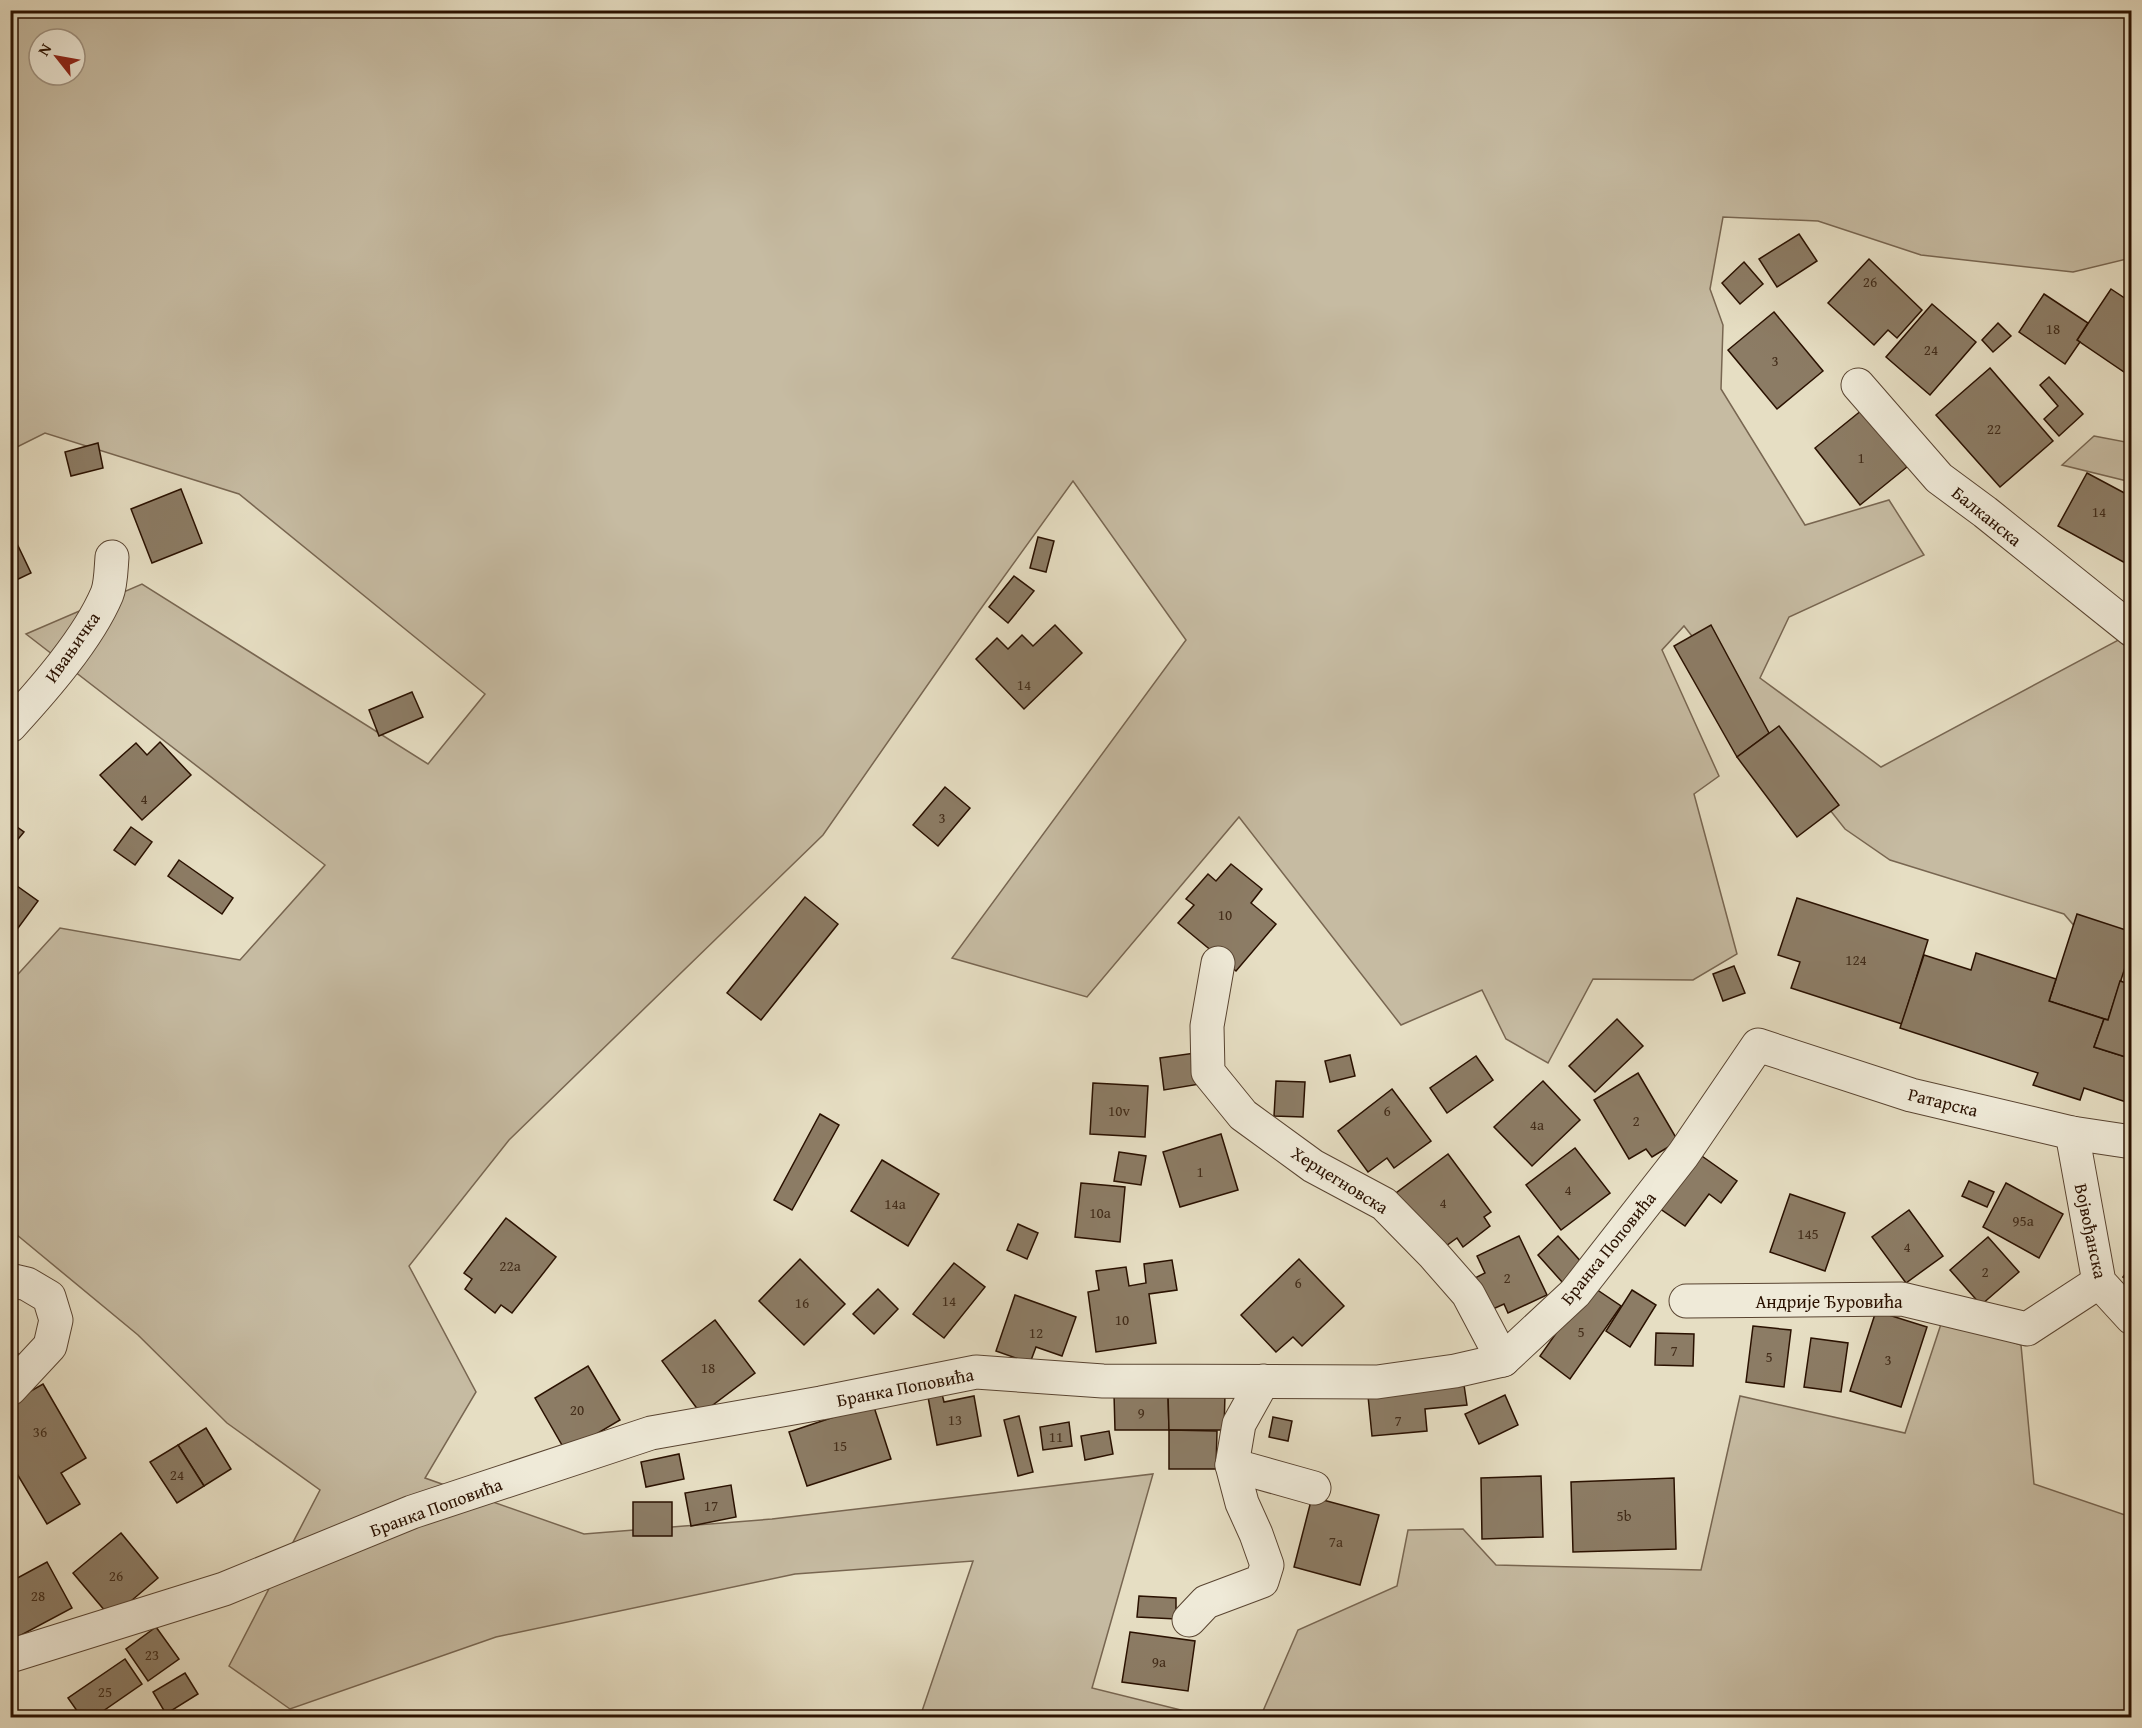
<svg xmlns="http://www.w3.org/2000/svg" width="2142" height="1728" viewBox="0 0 2142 1728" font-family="'Gentium Book Plus',serif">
<rect width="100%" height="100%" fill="#e6dec3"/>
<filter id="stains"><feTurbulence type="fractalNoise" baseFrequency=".00333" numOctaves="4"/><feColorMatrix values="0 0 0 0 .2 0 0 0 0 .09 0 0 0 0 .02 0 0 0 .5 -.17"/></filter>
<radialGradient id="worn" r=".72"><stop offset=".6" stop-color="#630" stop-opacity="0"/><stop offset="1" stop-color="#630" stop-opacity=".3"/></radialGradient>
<g fill="#c6bba2" stroke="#786651" stroke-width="1.5" fill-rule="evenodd">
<path d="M11,11H2131V258L2073,272L1921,255L1818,221L1723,217L1710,289L1723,325L1721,389L1805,525L1889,500L1924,555L1789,617L1760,678L1881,767L2122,638L2131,644V992L2064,914L1890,860L1845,829L1684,626L1662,650L1719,776L1694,794L1737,954L1693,980L1593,979L1548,1063L1506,1039L1482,990L1401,1025L1239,817L1087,997L952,958L1186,640L1073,481L977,614L823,835L509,1140L409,1266L476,1392L425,1478L584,1534L772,1519L1153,1474L1092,1688L1209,1717H920L973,1561L795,1574L496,1637L290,1709L229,1666L320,1490L227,1423L138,1335L11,1230L10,983L60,928L240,960L325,865L26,634L142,584L428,764L485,694L239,494L45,433L11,450ZM39,39H75V75H39Z"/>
<path d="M2094,436L2131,443V482L2062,465Z"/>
<path d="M1943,1318L2021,1345L2034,1484L2131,1517V1717L1260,1718L1298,1630L1397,1586L1408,1530L1463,1529L1496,1565L1701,1570L1740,1396L1905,1433Z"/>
</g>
<g fill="#8c7c65" stroke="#2a1100" stroke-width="1.5">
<path d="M1799,234L1817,261L1777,287L1759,259Z"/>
<path d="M1869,259L1922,310L1897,338L1888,330L1874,345L1828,303Z"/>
<path d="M1744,262L1763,284L1740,304L1722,283Z"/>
<path d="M2111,289L2132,303V360L2124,372L2077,340Z"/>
<path d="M2044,294L2088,323L2077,340L2080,342L2065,364L2019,332Z"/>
<path d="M1932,304L1976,342L1930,395L1886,357Z"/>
<path d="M1774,312L1823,371L1777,409L1728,350Z"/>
<path d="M1998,323L2011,336L1993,352L1982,340Z"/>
<path d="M1990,368L2053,441L2000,487L1936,415Z"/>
<path d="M2049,377L2083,414L2059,436L2044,419L2058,406L2040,385Z"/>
<path d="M1862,410L1907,467L1860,505L1815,448Z"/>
<path d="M98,443L103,468L71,476L65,452Z"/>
<path d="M2087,473L2132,497V556L2127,564L2058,526Z"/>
<path d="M181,489L202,543L152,563L131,509Z"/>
<path d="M10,529L31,573L10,583Z"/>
<path d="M1038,537L1054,541L1046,572L1030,568Z"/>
<path d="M1014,576L1034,591L1008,623L989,607Z"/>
<path d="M1055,625L1082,653L1024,709L976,659L997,638L1008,649L1022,635L1033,646Z"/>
<path d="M1711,625L1769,733L1737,757L1674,646Z"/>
<path d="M412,692L423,717L379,736L369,710Z"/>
<path d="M1779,726L1839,805L1797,837L1737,757Z"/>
<path d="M160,742L191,775L142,820L100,775L136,743L147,755Z"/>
<path d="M945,787L970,808L938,846L913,825Z"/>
<path d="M10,822L24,832L10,849Z"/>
<path d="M131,827L152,842L135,865L114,850Z"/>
<path d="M179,860L233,898L222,914L168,876Z"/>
<path d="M1231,864L1262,889L1251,903L1276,924L1236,971L1178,923L1194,905L1186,899L1208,874L1216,881Z"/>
<path d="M10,881L38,901L10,939Z"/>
<path d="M805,897L838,924L761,1020L727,993Z"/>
<path d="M1797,898L1928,940L1902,1024L1791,988L1800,962L1778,955Z"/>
<path d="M2077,914L2132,932V946L2108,1020L2049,1001Z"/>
<path d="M1976,953L2056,979L2049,1001L2104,1019L2094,1047L2132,1059V1104L2084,1088L2080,1100L2033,1085L2038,1073L1900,1028L1924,955L1971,970Z"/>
<path d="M1734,966L1745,993L1723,1001L1713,974Z"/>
<path d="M2120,981L2132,985V1059L2094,1047L2104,1019L2108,1020Z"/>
<path d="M1617,1019L1643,1046L1595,1092L1569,1066Z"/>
<path d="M1195,1053L1200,1084L1164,1090L1160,1058Z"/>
<path d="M1350,1055L1355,1076L1330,1082L1325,1061Z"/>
<path d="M1476,1056L1493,1080L1447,1113L1430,1088Z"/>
<path d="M1638,1073L1678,1141L1652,1157L1646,1149L1629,1159L1594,1100Z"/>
<path d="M1276,1081L1305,1082L1303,1117L1274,1116Z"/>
<path d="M1543,1081L1580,1120L1532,1166L1494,1127Z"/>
<path d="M1093,1083L1148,1086L1145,1137L1090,1134Z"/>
<path d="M1392,1089L1431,1141L1394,1168L1387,1158L1368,1172L1338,1131Z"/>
<path d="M820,1114L839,1125L792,1210L774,1200Z"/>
<path d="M1221,1134L1238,1190L1180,1207L1163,1152Z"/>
<path d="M1575,1148L1610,1193L1561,1230L1526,1185Z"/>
<path d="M1119,1152L1146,1156L1141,1185L1114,1181Z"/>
<path d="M1448,1154L1491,1212L1484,1217L1490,1226L1463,1247L1457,1238L1439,1251L1396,1193Z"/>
<path d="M1699,1154L1737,1181L1721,1203L1709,1194L1685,1226L1659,1208Z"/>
<path d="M882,1160L939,1194L908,1246L851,1211Z"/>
<path d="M1969,1181L1994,1192L1987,1207L1962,1196Z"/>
<path d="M1081,1183L1125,1187L1120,1242L1075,1237Z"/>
<path d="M2006,1183L2063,1214L2039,1258L1983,1227Z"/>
<path d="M1790,1194L1845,1213L1825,1271L1770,1252Z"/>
<path d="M1909,1210L1943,1256L1906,1283L1872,1237Z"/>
<path d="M506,1218L556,1257L512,1313L501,1305L495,1313L465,1289L472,1279L464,1273Z"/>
<path d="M1018,1224L1038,1233L1027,1259L1007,1250Z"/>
<path d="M1519,1236L1547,1295L1508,1313L1504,1304L1484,1313L1469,1281L1485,1273L1477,1256Z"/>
<path d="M1558,1236L1584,1265L1563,1283L1538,1255Z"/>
<path d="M1988,1237L2019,1272L1981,1305L1950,1270Z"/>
<path d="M800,1259L845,1304L804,1345L759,1301Z"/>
<path d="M1299,1259L1344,1306L1302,1346L1293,1337L1276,1352L1241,1315Z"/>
<path d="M1172,1260L1177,1290L1149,1294L1156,1343L1096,1352L1088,1292L1099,1290L1096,1271L1126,1267L1129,1286L1146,1283L1144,1264Z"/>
<path d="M954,1263L985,1287L944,1338L913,1314Z"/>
<path d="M2132,1264V1283L2123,1277Z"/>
<path d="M1590,1285L1621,1306L1570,1379L1540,1356Z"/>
<path d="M878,1289L898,1309L874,1334L853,1314Z"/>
<path d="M1632,1290L1656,1305L1630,1347L1606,1331Z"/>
<path d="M1015,1295L1076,1317L1062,1356L1036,1347L1030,1363L996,1351Z"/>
<path d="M1876,1311L1927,1327L1901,1407L1850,1391Z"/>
<path d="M715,1320L755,1373L701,1414L662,1361Z"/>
<path d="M1753,1326L1791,1330L1784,1387L1746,1382Z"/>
<path d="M1656,1333L1694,1334L1693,1366L1655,1365Z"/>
<path d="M1811,1338L1848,1343L1841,1392L1804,1387Z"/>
<path d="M10,1343L19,1355L10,1361Z"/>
<path d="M588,1366L620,1420L566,1452L535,1398Z"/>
<path d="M43,1384L86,1458L61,1473L80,1504L47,1524L10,1462V1403Z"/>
<path d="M1464,1385L1467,1405L1425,1409L1427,1431L1372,1436L1368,1396Z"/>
<path d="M942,1394L944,1402L974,1396L981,1436L937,1445L928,1397Z"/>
<path d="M1114,1394H1168L1169,1430H1115Z"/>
<path d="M1168,1394H1225L1224,1430H1169Z"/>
<path d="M1505,1395L1518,1425L1479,1444L1465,1414Z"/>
<path d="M873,1404L891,1459L807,1486L789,1432Z"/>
<path d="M1019,1416L1033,1472L1018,1476L1004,1420Z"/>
<path d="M1273,1417L1292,1421L1288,1441L1269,1437Z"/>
<path d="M1069,1422L1072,1446L1043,1450L1040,1427Z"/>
<path d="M206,1428L231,1469L204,1486L178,1445Z"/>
<path d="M1169,1430L1217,1431L1216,1469H1169Z"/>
<path d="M1109,1431L1113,1454L1085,1460L1081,1436Z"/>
<path d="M178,1445L204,1486L177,1503L150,1462Z"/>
<path d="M679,1454L684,1479L646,1487L641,1462Z"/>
<path d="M1541,1476L1543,1537L1482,1539L1481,1478Z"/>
<path d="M1674,1478L1676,1549L1573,1552L1571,1482Z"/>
<path d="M731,1485L736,1517L691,1526L685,1493Z"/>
<path d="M1312,1497L1379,1515L1360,1585L1294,1567Z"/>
<rect x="633" y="1502" width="39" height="34"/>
<path d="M121,1533L158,1578L111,1618L73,1573Z"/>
<path d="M47,1562L72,1608L10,1641V1582Z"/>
<path d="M1139,1596L1176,1598V1619L1137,1617Z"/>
<path d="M156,1627L179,1659L148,1681L126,1649Z"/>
<path d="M1130,1632L1195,1641L1188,1691L1122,1682Z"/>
<path d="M125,1659L142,1684L93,1718H82L68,1698Z"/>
<path d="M185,1673L198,1694L166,1714L153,1692Z"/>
</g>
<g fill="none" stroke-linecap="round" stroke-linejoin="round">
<g stroke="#594431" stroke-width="35">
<g id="minor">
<path d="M1858,385L1939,478L1985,512L2132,630"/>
<path d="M10,726C43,690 88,639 107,594C111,584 111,569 112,557"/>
<path d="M1218,963L1207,1026L1208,1072L1243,1115L1313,1166L1384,1204L1433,1254L1468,1294L1503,1360"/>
<path d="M2072,1133L2099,1282L2132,1318"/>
<path d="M10,1280L27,1284L49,1297L56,1320L50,1346L10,1389"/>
<path d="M1686,1301L1902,1299L2027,1329L2099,1282"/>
<path d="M1232,1465L1314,1488"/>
<path d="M1189,1620L1206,1602L1262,1581L1267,1565L1256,1534L1242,1503L1232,1465L1239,1424L1263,1381"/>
<path d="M10,1656L224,1589L412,1512L651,1433L821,1403L976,1372L1103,1381L1377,1382L1455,1371L1503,1360L1575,1293L1683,1155L1758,1045L1911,1095L2072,1133L2132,1142"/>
</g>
</g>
<use href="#minor" stroke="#efead8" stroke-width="33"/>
</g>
<g text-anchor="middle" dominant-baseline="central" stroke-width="4.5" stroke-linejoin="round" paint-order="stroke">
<g font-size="15" fill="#422c19">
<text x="1870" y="281">26</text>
<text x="2053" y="328">18</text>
<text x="1931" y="349">24</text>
<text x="1775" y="360">3</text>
<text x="1994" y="428">22</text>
<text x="1861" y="457">1</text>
<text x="2099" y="511">14</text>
<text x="1024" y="684">14</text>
<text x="144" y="798">4</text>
<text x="942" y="817">3</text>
<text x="1225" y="914">10</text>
<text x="1856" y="959">124</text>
<text x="1119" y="1110">10v</text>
<text x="1387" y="1110">6</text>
<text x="1636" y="1120">2</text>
<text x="1537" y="1124">4a</text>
<text x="1200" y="1171">1</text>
<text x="1568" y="1189">4</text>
<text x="1443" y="1202">4</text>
<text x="895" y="1203">14a</text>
<text x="1100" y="1212">10a</text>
<text x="2023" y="1220">95a</text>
<text x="1808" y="1233">145</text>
<text x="1907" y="1246">4</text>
<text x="510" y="1265">22a</text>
<text x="1985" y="1271">2</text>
<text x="1507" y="1277">2</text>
<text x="1298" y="1282">6</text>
<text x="949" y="1300">14</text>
<text x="802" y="1302">16</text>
<text x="1122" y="1319">10</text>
<text x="1581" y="1331">5</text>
<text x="1036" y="1332">12</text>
<text x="1674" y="1350">7</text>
<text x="1769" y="1356">5</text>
<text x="1888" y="1359">3</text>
<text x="708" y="1367">18</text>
<text x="577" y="1409">20</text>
<text x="1141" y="1412">9</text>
<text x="955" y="1419">13</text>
<text x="1398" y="1420">7</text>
<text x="40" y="1431">36</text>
<text x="1056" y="1436">11</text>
<text x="840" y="1445">15</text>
<text x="177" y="1474">24</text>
<text x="711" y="1505">17</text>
<text x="1624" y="1515">5b</text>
<text x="1336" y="1541">7a</text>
<text x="116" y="1575">26</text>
<text x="38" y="1595">28</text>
<text x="152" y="1654">23</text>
<text x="1159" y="1661">9a</text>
<text x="105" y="1691">25</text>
</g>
<g font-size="18" fill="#2a1100" stroke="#efead8">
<text transform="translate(1987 516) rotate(39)">Балканска</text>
<text transform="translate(72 647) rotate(-55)">Ивањичка</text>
<text transform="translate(1943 1102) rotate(14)">Ратарска</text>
<text transform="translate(1340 1180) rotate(32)">Херцегновска</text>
<text transform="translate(2091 1231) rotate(78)">Војвођанска</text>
<text transform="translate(1608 1248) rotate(-51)">Бранка Поповића</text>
<text x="1829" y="1301">Андрије Ђуровића</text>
<text transform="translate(905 1387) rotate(-11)">Бранка Поповића</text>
<text transform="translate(436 1507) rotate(-20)">Бранка Поповића</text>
</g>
</g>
<rect width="2142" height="1728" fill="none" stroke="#e6dec3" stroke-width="36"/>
<rect x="12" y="12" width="2118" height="1704" fill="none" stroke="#2a1100" stroke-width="3"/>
<rect x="18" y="18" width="2106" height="1692" fill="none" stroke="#2a1100" stroke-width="1.5"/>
<g transform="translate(57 57) rotate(301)"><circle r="28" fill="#efead8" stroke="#a09382" stroke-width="1.5"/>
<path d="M0-4.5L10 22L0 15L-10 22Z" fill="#8f2418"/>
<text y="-9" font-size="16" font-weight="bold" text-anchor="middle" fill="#2a1100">N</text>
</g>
<rect width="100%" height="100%" filter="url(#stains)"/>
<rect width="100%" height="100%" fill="url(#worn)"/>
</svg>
